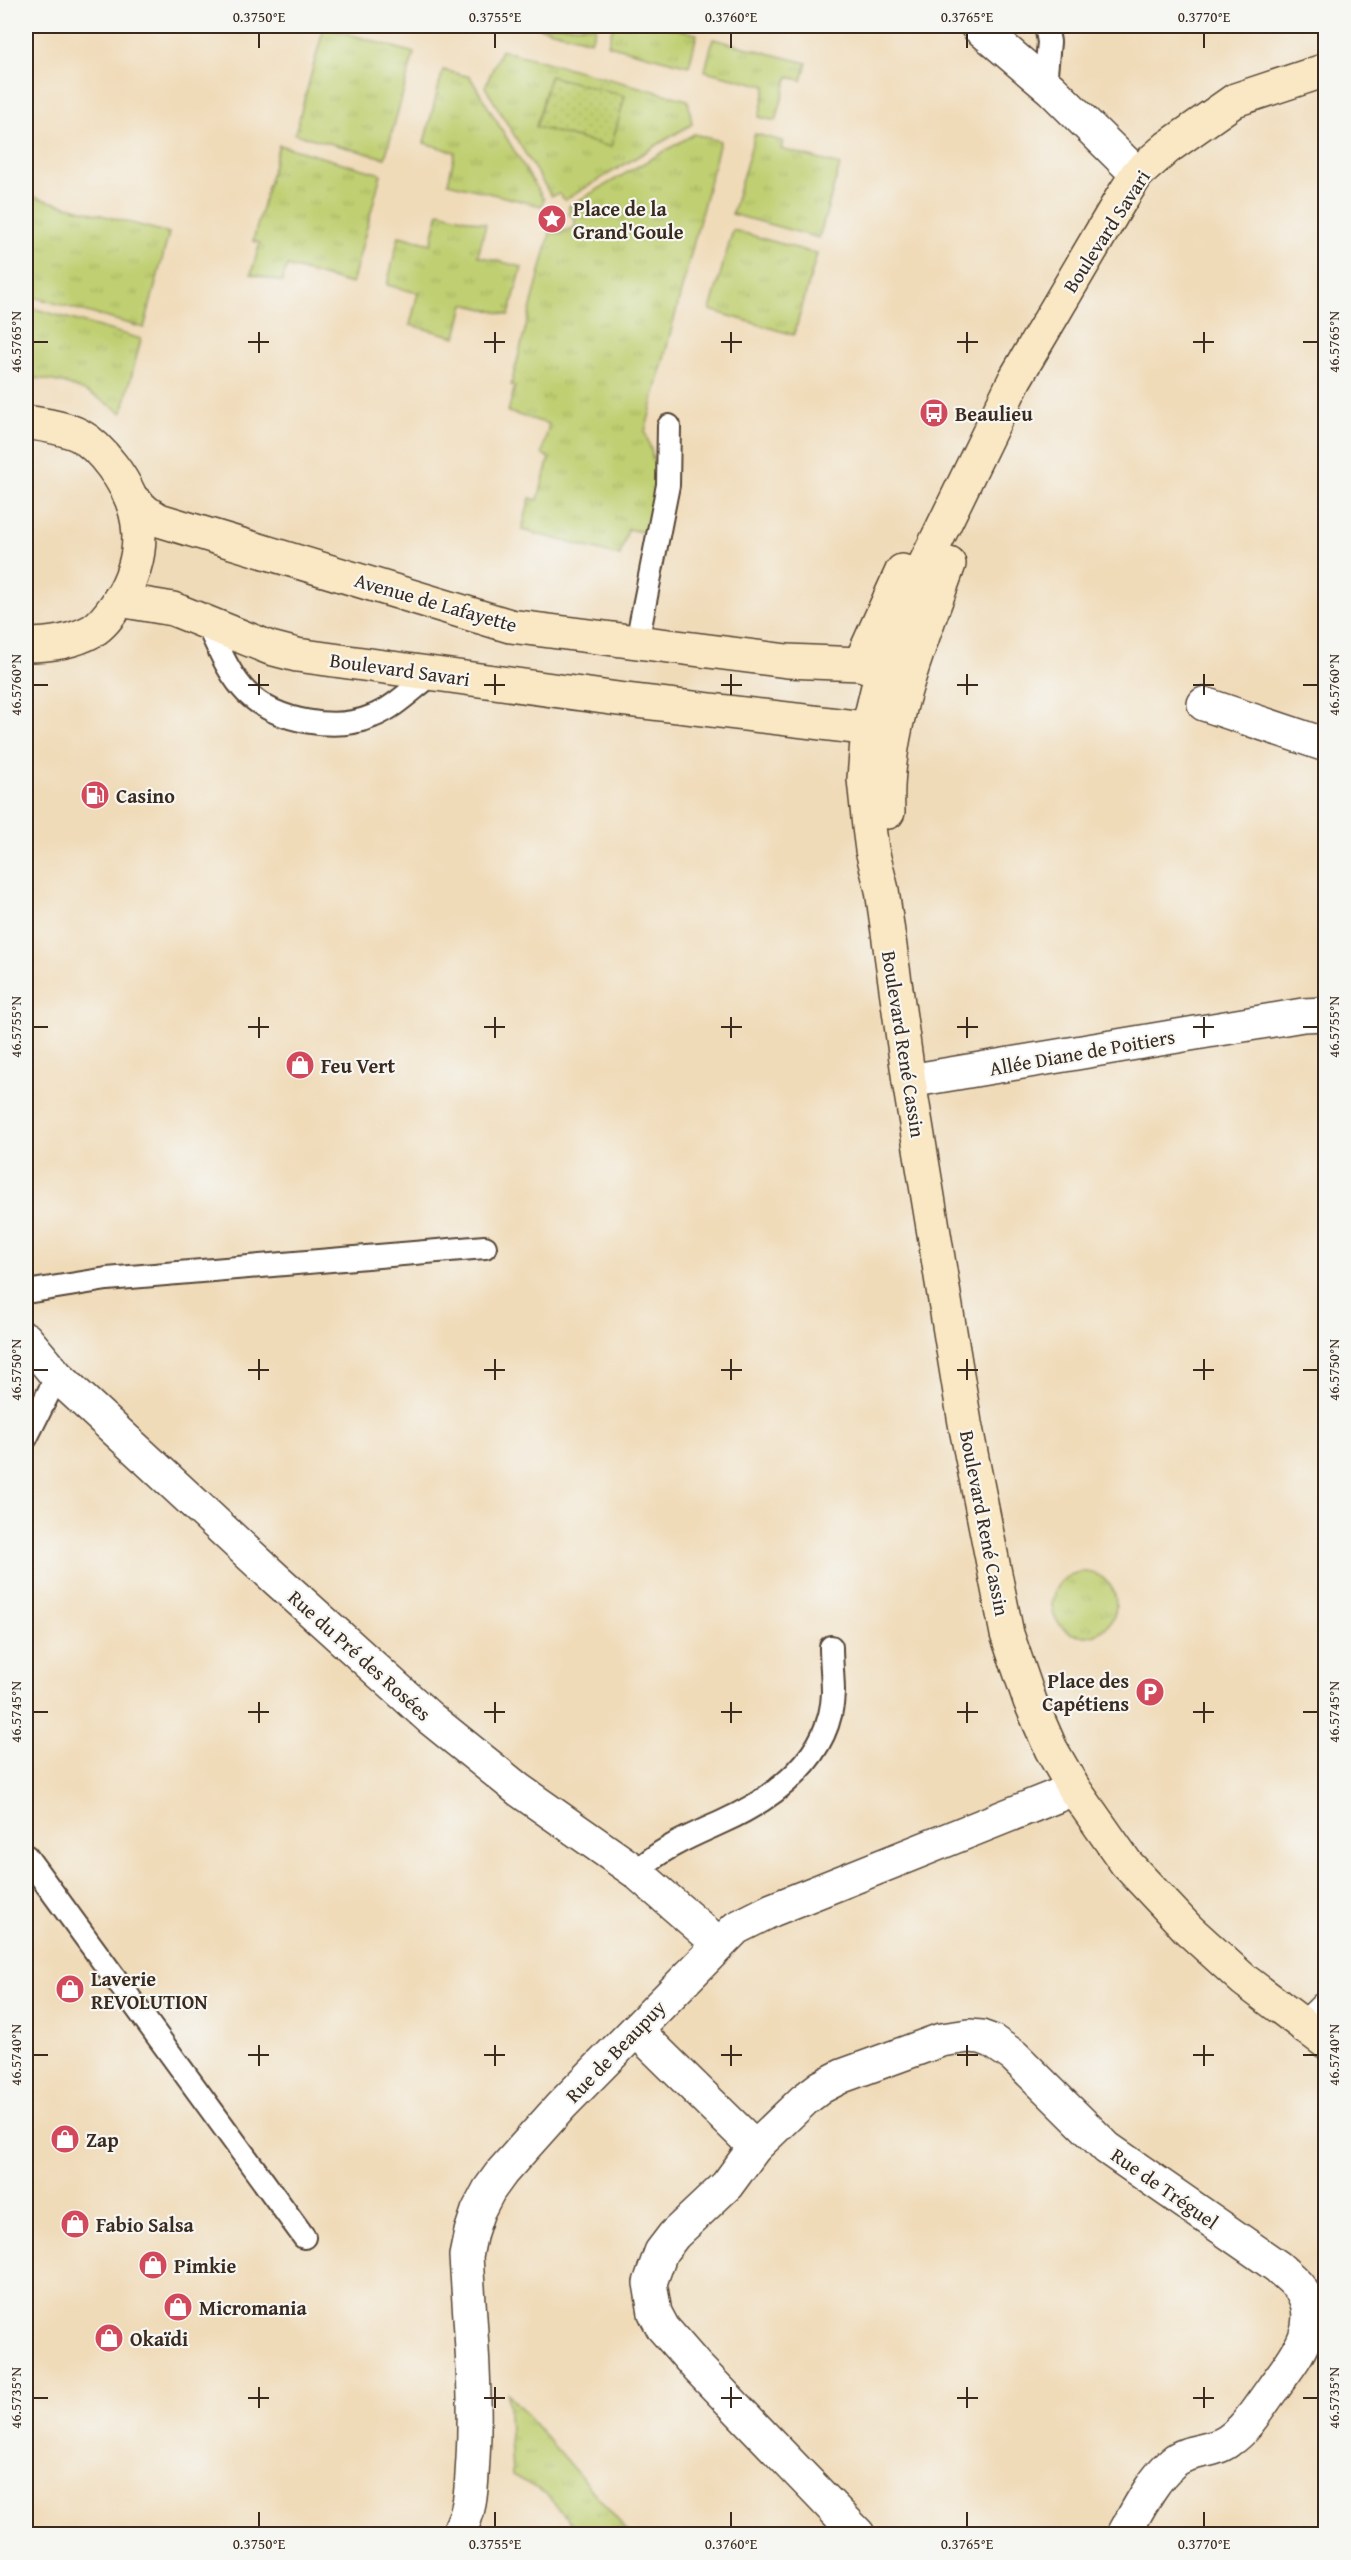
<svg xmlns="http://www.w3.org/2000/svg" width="1351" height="2560" viewBox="0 0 1351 2560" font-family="'Gentium Book Plus',serif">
<defs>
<pattern id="grass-tufts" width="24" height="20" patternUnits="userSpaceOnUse" patternTransform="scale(1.5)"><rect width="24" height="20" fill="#bfcf71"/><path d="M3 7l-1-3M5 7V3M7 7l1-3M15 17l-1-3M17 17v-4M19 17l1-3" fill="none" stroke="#a5b261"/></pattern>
<pattern id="park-dots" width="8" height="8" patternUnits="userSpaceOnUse" patternTransform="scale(1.5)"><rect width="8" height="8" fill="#bfcf71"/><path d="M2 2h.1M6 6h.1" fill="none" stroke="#a5b261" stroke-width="1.8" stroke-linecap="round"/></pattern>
</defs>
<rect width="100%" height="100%" fill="#f6f6f2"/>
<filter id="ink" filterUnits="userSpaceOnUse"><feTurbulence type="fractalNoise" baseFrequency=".0167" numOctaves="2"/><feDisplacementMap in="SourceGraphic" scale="12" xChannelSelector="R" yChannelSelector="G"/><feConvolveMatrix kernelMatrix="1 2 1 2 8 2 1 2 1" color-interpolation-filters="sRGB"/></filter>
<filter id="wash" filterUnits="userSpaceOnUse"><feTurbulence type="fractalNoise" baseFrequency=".008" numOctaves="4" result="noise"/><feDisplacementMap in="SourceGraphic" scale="24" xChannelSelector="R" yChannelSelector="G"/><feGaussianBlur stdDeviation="1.35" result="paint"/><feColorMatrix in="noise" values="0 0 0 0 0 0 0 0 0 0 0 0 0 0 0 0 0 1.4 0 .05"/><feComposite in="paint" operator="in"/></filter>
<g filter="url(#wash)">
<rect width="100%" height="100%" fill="#f0dbb9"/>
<g fill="url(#grass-tufts)" stroke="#7d7c48" stroke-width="1.5">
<path d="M534,26H596L591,41Z"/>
<path d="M613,26H664L697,34L689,66L608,45Z"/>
<path d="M324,27L414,53L385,158L295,134Z"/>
<path d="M713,39L807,63L802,80L788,77L776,121L759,117L766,86L705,71Z"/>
<path d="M501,50L688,100L692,124L565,200L559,194L551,196L485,87Z"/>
<path d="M443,70L470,77L544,200L541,206L448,183L455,152L424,143Z"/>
<path d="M694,134L720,141L645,432C661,477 661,488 646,533L628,529L620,556L522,530L530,498L538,500L549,458L542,454L549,424L508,412L515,386L511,385L550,233H559L575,227V219L569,214V206Z"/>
<path d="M755,134L783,141L781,149L840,165L819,238L732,214Z"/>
<path d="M279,145L381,174L352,284L287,266L282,282L251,274L260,243L253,241Z"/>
<path d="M26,195L169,233L144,328L26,295Z"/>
<path d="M439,212L486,224L478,256L522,267L509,315L464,304L456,337L410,325L418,293L387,285L399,236L431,244Z"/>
<path d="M733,230L817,254L794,335L710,310Z"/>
<path d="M32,308L141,339L122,413C92,392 62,378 26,378V316Z"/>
<circle cx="1084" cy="1604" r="32"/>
<path d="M508,2393L629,2533L630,2534H581L545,2493L512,2475Z"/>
</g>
<path fill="url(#park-dots)" stroke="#7d7c48" stroke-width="1.5" d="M550,76L625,96L611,147L536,127Z"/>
</g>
<g filter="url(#ink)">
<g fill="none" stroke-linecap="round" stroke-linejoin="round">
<g stroke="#564535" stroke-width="26">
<g id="lane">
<path d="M1045,84L1049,42L1046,26"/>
<path d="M206,622C218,646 228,674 247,693C277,722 336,732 373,716C396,707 414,687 433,674"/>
<path d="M637,642L668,485L669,426"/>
<path d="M26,1292L107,1279L485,1247"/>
<path d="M26,1438L57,1376"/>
<path d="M26,1856L304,2237"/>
<path d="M636,1872C661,1848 691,1836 722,1822C775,1798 831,1756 833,1693C833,1678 831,1662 831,1647"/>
</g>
</g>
<g stroke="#564535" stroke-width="36">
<g id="street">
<path d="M977,26L1051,89L1137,174"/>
<path d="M1204,704L1326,745"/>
<path d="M909,1081L1303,1015L1326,1014"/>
<path d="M26,1339L57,1376L277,1580L431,1719L519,1790L636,1872L719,1944"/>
<path d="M1306,2028L1326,2008"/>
<path d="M636,2030L755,2147L727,2185L674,2235L661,2252L650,2283L655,2313L663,2328L697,2367L858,2534"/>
<path d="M755,2147L804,2100L821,2087L842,2076L941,2040L969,2036L981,2037L992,2041L1014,2056L1107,2148L1278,2267C1286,2275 1298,2283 1303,2293C1322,2329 1292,2361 1273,2388C1259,2407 1247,2428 1228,2441C1212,2453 1188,2449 1173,2462C1152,2480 1137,2511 1124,2534"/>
<path d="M458,2534C472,2509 471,2487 473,2459C477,2392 470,2324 466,2256L471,2232L478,2211L489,2190L502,2172L561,2106L736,1928L772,1910L1074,1789"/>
</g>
</g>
<g stroke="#564535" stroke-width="36">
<g id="secondary">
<path d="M1326,70L1235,100L1168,147L1137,174L1121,199L1015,379L926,562L881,674L868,728L864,779L869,827L872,850L882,890L909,1081L965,1423L1007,1634L1030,1701L1051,1749L1074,1789L1126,1863L1189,1930L1244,1980L1326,2042"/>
<path d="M26,422C43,425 63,427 79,435C92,442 103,454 112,466C145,509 148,554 119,601C111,612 104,624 92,631C72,642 47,645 26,645"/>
<path d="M133,500L146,512L159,520L510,626L787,661L860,664C887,671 892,691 898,716"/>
<path d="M119,600L173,609L270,648L297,655L618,699L889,731"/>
<path d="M860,664L902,571"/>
<path d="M888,812C884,725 921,644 949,564"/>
</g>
</g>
<use href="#lane" stroke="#fff" stroke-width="22"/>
<use href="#street" stroke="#fff" stroke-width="33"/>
<use href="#secondary" stroke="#fae7c3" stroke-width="33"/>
</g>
</g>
<path fill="none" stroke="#3b2a1e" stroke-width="2" d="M259,33V48M495,33V48M731,33V48M967,33V48M1204,33V48M259,332V353M495,332V353M731,332V353M967,332V353M1204,332V353M33,342H48M248,342H269M484,342H505M721,342H742M957,342H978M1193,342H1214M1303,342H1318M259,674V695M495,674V695M731,674V695M967,674V695M1204,674V695M33,685H48M248,685H269M484,685H505M721,685H742M957,685H978M1193,685H1214M1303,685H1318M259,1017V1038M495,1017V1038M731,1017V1038M967,1017V1038M1204,1017V1038M33,1027H48M248,1027H269M484,1027H505M721,1027H742M957,1027H978M1193,1027H1214M1303,1027H1318M259,1359V1380M495,1359V1380M731,1359V1380M967,1359V1380M1204,1359V1380M33,1370H48M248,1370H269M484,1370H505M721,1370H742M957,1370H978M1193,1370H1214M1303,1370H1318M259,1702V1723M495,1702V1723M731,1702V1723M967,1702V1723M1204,1702V1723M33,1712H48M248,1712H269M484,1712H505M721,1712H742M957,1712H978M1193,1712H1214M1303,1712H1318M259,2045V2066M495,2045V2066M731,2045V2066M967,2045V2066M1204,2045V2066M33,2055H48M248,2055H269M484,2055H505M721,2055H742M957,2055H978M1193,2055H1214M1303,2055H1318M259,2387V2408M495,2387V2408M731,2387V2408M967,2387V2408M1204,2387V2408M33,2398H48M248,2398H269M484,2398H505M721,2398H742M957,2398H978M1193,2398H1214M1303,2398H1318M259,2512V2527M495,2512V2527M731,2512V2527M967,2512V2527M1204,2512V2527"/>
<defs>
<g id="sight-disc" transform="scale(1.5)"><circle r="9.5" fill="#d1495b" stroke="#f6f6f2"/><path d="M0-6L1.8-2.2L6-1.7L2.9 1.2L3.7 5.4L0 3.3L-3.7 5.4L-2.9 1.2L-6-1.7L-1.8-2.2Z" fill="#fff"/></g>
<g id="bus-disc" transform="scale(1.5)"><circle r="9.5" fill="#d1495b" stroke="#f6f6f2"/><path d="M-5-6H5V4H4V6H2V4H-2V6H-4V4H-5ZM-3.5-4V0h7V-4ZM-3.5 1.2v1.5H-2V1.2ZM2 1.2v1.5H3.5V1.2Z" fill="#fff"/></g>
<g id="fuel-disc" transform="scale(1.5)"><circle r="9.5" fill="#d1495b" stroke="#f6f6f2"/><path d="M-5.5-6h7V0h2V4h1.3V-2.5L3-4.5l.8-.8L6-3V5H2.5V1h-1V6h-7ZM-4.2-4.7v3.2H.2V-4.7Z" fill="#fff"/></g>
<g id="shop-disc" transform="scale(1.5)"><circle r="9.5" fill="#d1495b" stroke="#f6f6f2"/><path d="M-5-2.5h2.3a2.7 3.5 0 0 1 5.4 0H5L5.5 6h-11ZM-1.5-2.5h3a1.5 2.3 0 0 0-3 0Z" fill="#fff"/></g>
<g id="parking-disc" transform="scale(1.5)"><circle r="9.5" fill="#d1495b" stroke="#f6f6f2"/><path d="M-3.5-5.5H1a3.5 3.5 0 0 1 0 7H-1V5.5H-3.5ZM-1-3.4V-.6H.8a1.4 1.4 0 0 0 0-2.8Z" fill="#fff"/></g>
</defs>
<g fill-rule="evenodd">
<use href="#sight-disc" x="552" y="219"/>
<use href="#bus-disc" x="934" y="413"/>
<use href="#fuel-disc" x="95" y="795"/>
<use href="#shop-disc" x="300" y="1065"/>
<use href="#parking-disc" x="1150" y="1692"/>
<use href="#shop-disc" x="70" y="1989"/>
<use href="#shop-disc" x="65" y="2139"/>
<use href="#shop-disc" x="75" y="2224"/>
<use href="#shop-disc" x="153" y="2265"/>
<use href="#shop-disc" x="178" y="2307"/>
<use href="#shop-disc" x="109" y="2338"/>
</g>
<g text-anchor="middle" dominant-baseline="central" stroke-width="4.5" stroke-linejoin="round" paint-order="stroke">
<g font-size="20" font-weight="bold" fill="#3b2a1e" stroke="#f6f6f2" text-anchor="start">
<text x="573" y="208">Place de la<tspan x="573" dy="23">Grand'Goule</tspan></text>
<text x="955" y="413">Beaulieu</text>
<text x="116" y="795">Casino</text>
<text x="321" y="1065">Feu Vert</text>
<text x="1129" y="1680" text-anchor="end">Place des<tspan x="1129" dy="23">Capétiens</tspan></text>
<text x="91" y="1978">Laverie<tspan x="91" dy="23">REVOLUTION</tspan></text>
<text x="86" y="2139">Zap</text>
<text x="96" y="2224">Fabio Salsa</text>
<text x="174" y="2265">Pimkie</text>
<text x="199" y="2307">Micromania</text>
<text x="130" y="2338">Okaïdi</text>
</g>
<g font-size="20" fill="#3b2a1e" stroke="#f6f6f2">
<text transform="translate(1106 231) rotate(-57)">Boulevard Savari</text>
<text transform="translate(436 602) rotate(16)">Avenue de Lafayette</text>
<text transform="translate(400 669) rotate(8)">Boulevard Savari</text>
<text transform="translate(904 1044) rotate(81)">Boulevard René Cassin</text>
<text transform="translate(1082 1052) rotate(-10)">Allée Diane de Poitiers</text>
<text transform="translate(985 1523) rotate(79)">Boulevard René Cassin</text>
<text transform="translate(360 1655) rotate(42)">Rue du Pré des Rosées</text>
<text transform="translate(615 2051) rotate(-46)">Rue de Beaupuy</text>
<text transform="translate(1165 2188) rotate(35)">Rue de Tréguel</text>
</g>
</g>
<rect width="1351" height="2560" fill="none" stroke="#f6f6f2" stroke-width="66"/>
<rect x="33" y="33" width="1285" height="2494" fill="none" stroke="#3b2a1e" stroke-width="2"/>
<g font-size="15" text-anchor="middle" fill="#3b2a1e">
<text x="259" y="22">0.3750°E</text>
<text x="495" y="22">0.3755°E</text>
<text x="731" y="22">0.3760°E</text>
<text x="967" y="22">0.3765°E</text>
<text x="1204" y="22">0.3770°E</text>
<text transform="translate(16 342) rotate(-90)" y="5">46.5765°N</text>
<text transform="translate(1334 342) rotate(-90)" y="5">46.5765°N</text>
<text transform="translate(16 685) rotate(-90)" y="5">46.5760°N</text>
<text transform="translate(1334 685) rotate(-90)" y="5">46.5760°N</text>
<text transform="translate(16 1027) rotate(-90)" y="5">46.5755°N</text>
<text transform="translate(1334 1027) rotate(-90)" y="5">46.5755°N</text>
<text transform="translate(16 1370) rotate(-90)" y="5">46.5750°N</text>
<text transform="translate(1334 1370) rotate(-90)" y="5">46.5750°N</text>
<text transform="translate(16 1712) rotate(-90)" y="5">46.5745°N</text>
<text transform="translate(1334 1712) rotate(-90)" y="5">46.5745°N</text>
<text transform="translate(16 2055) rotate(-90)" y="5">46.5740°N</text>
<text transform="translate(1334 2055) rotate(-90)" y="5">46.5740°N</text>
<text transform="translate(16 2398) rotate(-90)" y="5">46.5735°N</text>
<text transform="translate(1334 2398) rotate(-90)" y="5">46.5735°N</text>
<text x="259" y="2549">0.3750°E</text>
<text x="495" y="2549">0.3755°E</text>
<text x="731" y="2549">0.3760°E</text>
<text x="967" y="2549">0.3765°E</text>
<text x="1204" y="2549">0.3770°E</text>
</g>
</svg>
